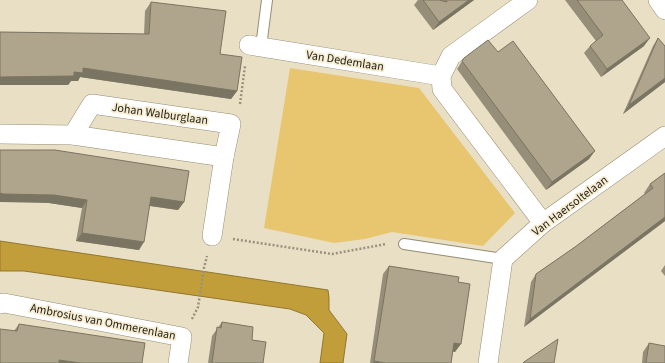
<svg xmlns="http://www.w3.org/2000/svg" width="665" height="363" viewBox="0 0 665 363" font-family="'Source Sans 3',sans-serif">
<rect width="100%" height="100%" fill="#e9dfc4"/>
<path fill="#e7c66f" d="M290,68L419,88L515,213L483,246L392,232L365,239L334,243L264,228Z"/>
<path fill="#c29e3b" stroke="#91772f" d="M0,241L328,290L329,298V310L347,334L343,363H320L324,333L306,315L290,309L24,271H0Z"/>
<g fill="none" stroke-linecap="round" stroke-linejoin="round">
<g stroke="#968c73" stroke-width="12">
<g id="service">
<path d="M261,47L267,0"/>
<path d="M404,244L503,259"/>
</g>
</g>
<g stroke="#968c73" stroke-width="20">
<g id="minor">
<path d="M528,0L451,56L441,76L442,89L543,223"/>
<path d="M658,0L665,10"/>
<path d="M249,45L441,76"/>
<path d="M0,134L73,135L224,157"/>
<path d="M73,135L92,104L231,124L224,157L212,236"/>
<path d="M0,304L4,303L182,337L178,363"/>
<path d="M488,363L503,259L543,223L665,136"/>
</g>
</g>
<g stroke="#99917d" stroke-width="2.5" stroke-dasharray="2 2" stroke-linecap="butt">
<path d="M240,104L245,66"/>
<path d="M233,239L332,254L386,244"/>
<path d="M192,319L198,307L204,268L207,256"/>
</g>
<use href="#service" stroke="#fff" stroke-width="10"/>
<use href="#minor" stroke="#fff" stroke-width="19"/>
</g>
<g fill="#968e78">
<path d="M418,0H474L433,30L414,5Z"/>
<path d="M565,0H622L644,46L601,77L584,53L590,46L596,41Z"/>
<path d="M151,2L220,54L237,91L231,99L80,77L78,81H71L68,85H0V32L144,34L145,11Z"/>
<path d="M658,38L665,82L623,114L653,46Z"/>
<path d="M498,52L589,159L546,190L457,69L464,58Z"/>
<path d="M0,150L184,202L178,210L149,206L139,250L76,241L82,208L49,203Z"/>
<path d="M665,173V221L524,327L531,282L536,274L575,247L645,194L644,193L650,184Z"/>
<path d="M665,265V276L661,271Z"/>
<path d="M389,266L458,282L455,352L453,351L451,363H370L383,274Z"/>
<path d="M222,322L252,340L263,363H208L212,336Z"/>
<path d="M19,324L142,363L14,331Z"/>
<path d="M649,343L665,363H642L643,352Z"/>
</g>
<g fill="#7a7462">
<path d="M469,0H474L433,30L439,22Z"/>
<path d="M650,38L644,46L601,77L607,69Z"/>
<path d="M83,68L237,91L231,99L80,77L78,81H71L68,85H0V77L74,72Z"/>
<path d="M665,78V82L623,114L629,105Z"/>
<path d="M595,151L589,159L546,190L552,182Z"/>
<path d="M0,193L54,195L87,200L82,208L49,203L0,202Z"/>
<path d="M151,197L184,202L178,210L145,205Z"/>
<path d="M665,217V221L524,327L530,319Z"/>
<path d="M82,233L144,242L139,250L76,241Z"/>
<path d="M454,343L461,344L455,352L449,351Z"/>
<path d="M59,360L81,363H57Z"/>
<path d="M374,361L385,363H373Z"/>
</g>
<g fill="#afa58c" stroke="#7a7462">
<path d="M423,0H439L447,2L446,0H469L439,22Z"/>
<path d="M577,0H622L650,38L607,69L590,46L603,35Z"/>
<path d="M151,2L226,11L220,54L242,57L237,91L83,68V73L74,72V76L0,77V32L149,34Z"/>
<path d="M658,38L665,46V78L629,105Z"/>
<path d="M488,40L498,52L513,41L595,151L552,182L462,61L464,58Z"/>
<path d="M0,150H55L189,171L184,202L151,197L144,242L82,233L87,200L54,195L3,194L0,193Z"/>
<path d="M665,173V217L530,319L536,274L575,247L653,188L650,184Z"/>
<path d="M389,266L459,277L458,282L470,284L461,344L454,343L451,363H385L374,361Z"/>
<path d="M222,322L253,327L252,340L266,342L263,363H212L217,327L221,328Z"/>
<path d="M19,324L145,343L142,363H81L59,360V363H0V329L17,331Z"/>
<path d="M558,339L554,363H523L524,362Z"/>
<path d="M649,343L665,346V363H646Z"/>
</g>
<g text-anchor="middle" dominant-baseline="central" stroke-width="3.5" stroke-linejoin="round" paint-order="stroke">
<g font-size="12" fill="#1f1b12" stroke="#f6ecd1">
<text transform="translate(345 61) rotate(9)">Van Dedemlaan</text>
<text transform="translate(160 114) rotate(8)">Johan Walburglaan</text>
<text transform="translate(570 206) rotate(-37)">Van Haersoltelaan</text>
<text transform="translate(103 322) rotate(11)">Ambrosius van Ommerenlaan</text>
</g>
</g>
</svg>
